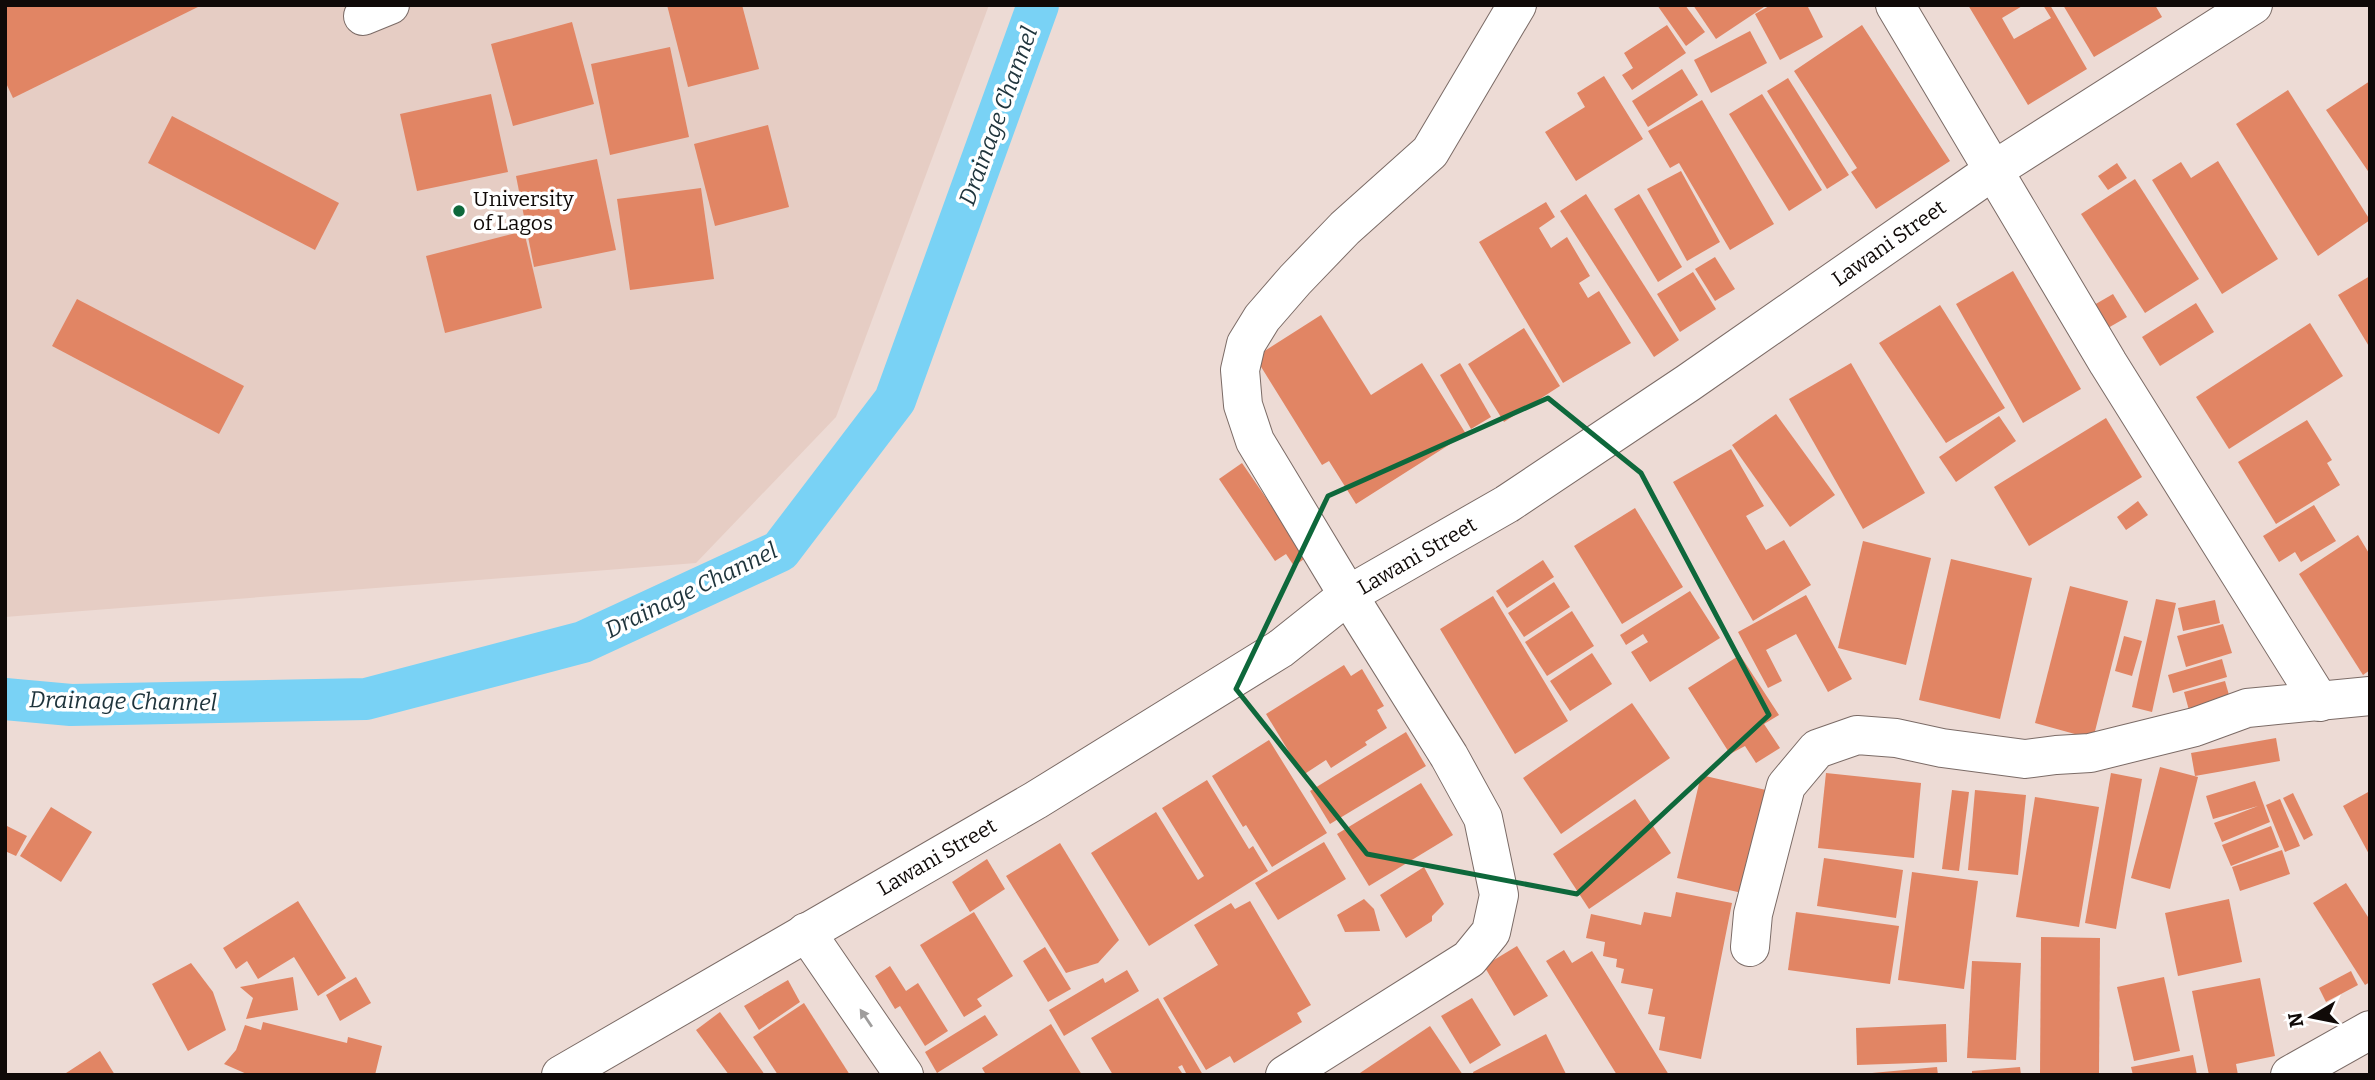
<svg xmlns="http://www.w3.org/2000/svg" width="2375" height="1080" viewBox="0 0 2375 1080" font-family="Bitter,serif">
<rect width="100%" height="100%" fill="#eddbd5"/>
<path fill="#e6cdc4" d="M5,5H989L836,417L696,563L5,617Z"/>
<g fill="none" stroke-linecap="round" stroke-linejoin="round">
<path stroke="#79d2f5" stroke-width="42" d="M5,699L71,705L366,699L583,642L780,551L895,400L1038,5"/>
</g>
<g fill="#e18564">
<path d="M5,5H202L13,98L5,81Z"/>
<path d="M667,5H742L759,69L688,87Z"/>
<path d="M1657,5H1685L1705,32L1686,46Z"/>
<path d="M1693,5H1767L1716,39Z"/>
<path d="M1771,5H1807L1823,37L1780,60L1755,14Z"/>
<path d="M1968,5H2024L2002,18L2014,39L2051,18L2043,5H2050L2087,69L2028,105Z"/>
<path d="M2063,5H2155L2162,17L2094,57Z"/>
<path d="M572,22L594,104L513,126L491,44Z"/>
<path d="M1667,25L1686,53L1632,90L1622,75L1633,68L1624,53Z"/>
<path d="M1862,25L1950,161L1876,209L1851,172L1857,168L1794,71Z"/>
<path d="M1750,31L1767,63L1711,93L1694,60Z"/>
<path d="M670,47L689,137L610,155L591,64Z"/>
<path d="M1682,69L1698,95L1648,127L1632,101Z"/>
<path d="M1604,76L1643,139L1576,181L1545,132L1585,107L1577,93Z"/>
<path d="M1788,78L1849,175L1827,189L1767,91Z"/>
<path d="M2370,81V174L2326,110Z"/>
<path d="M2288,90L2370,220L2318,256L2236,124Z"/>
<path d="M491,94L508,172L417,191L400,114Z"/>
<path d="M1762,94L1822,190L1789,211L1729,114Z"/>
<path d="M1702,100L1774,224L1730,250L1679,163L1670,168L1648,131Z"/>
<path d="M172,116L339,203L315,250L148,163Z"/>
<path d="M768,125L789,207L715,226L694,144Z"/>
<path d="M597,159L616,250L534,267L516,176Z"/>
<path d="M2218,161L2278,259L2222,294L2152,180L2181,162L2191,178Z"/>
<path d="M2117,163L2127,178L2108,190L2098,176Z"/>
<path d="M1681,171L1720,242L1687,261L1647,189Z"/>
<path d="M2135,179L2199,279L2145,313L2081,214Z"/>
<path d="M701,188L714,279L630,290L617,199Z"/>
<path d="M1586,194L1679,340L1654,357L1560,211Z"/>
<path d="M1639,194L1682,267L1658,282L1614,209Z"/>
<path d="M1546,202L1555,217L1539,228L1551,248L1567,237L1590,276L1579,283L1588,298L1599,291L1631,343L1563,383L1479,242Z"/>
<path d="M524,231L542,308L445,333L426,256Z"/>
<path d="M1715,257L1735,289L1715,301L1695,269Z"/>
<path d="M2013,271L2081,389L2023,423L1956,304Z"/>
<path d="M1693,272L1716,309L1680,332L1657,294Z"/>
<path d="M2370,276V348L2338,295Z"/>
<path d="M2113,294L2127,317L2108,328L2094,305Z"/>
<path d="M77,299L244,386L219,434L52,346Z"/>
<path d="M2196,303L2214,332L2160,366L2142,337Z"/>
<path d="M1940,305L2005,408L1946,443L1879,343Z"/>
<path d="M1321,315L1371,395L1422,363L1466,434L1356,504L1329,461L1322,465L1255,357Z"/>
<path d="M2310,323L2343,376L2229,449L2196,397Z"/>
<path d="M1524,328L1560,386L1504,422L1468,364Z"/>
<path d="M1460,363L1491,417L1471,429L1440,375Z"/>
<path d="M1851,363L1925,493L1863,529L1789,399Z"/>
<path d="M1776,414L1835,495L1790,527L1732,445Z"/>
<path d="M1999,416L2016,441L1956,482L1939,457Z"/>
<path d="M2106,418L2142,477L2029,546L1994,487Z"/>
<path d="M2307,420L2332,460L2327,463L2340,485L2276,524L2238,462Z"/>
<path d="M1731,449L1764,506L1746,516L1766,550L1784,540L1811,585L1753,621L1673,482Z"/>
<path d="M1242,463L1307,557L1294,566L1286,554L1275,561L1219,479Z"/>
<path d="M2138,501L2148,515L2126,530L2117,517Z"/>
<path d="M2314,505L2336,541L2301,562L2295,552L2279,562L2263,536Z"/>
<path d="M1635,508L1683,587L1622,624L1574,546Z"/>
<path d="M2358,535L2370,555V670L2363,675L2299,574Z"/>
<path d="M1863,541L1931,558L1906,665L1838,648Z"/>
<path d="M1951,559L2032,578L2000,719L1919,700Z"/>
<path d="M1543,560L1554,577L1507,608L1496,591Z"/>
<path d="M1554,582L1570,607L1524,637L1508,613Z"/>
<path d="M2070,586L2128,601L2093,739L2035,723Z"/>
<path d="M1690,591L1720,638L1650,682L1631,652L1648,642L1643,634L1626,645L1620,635Z"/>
<path d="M1806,595L1852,679L1828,692L1796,634L1766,650L1782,681L1768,688L1738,632Z"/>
<path d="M1493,596L1568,721L1515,754L1440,629Z"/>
<path d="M2156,599L2176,603L2152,712L2132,707Z"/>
<path d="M2215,600L2220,623L2183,631L2178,608Z"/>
<path d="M1572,611L1594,646L1547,676L1525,642Z"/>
<path d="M2223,624L2232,653L2186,667L2177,636Z"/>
<path d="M2124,636L2142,641L2132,676L2115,671Z"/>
<path d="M1592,653L1612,684L1570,711L1550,681Z"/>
<path d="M1740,655L1779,715L1764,724L1780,748L1756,763L1745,746L1730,754L1688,688Z"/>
<path d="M2222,659L2227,677L2173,693L2168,675Z"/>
<path d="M1344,665L1351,676L1362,669L1384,706L1377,710L1387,728L1365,742L1367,745L1331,768L1326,760L1303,775L1266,714Z"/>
<path d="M2225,681L2231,702L2190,714L2184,692Z"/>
<path d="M1632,703L1670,758L1561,834L1523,778Z"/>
<path d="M1406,732L1426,766L1330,824L1310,791Z"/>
<path d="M2276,738L2280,761L2195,776L2191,753Z"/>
<path d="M1269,740L1327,833L1272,867L1246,825L1243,827L1212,776Z"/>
<path d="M2160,767L2198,777L2170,889L2131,878Z"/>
<path d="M1826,773L1921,783L1914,858L1818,848Z"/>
<path d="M2111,773L2142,779L2116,929L2085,923Z"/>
<path d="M1701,775L1766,790L1742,893L1677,878Z"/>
<path d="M1207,780L1249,849L1253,846L1268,871L1149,946L1091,853L1156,812L1198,880L1204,876L1162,808Z"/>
<path d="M2255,781L2270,822L2222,842L2214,823L2258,806L2213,819L2206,796Z"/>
<path d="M1421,783L1453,835L1369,886L1337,834Z"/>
<path d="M1952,790L1969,792L1959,871L1942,869Z"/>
<path d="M1975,790L2026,795L2018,875L1968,870Z"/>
<path d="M2370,791V856L2343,806Z"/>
<path d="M2293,793L2313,835L2304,840L2283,798Z"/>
<path d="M2035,797L2099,807L2079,927L2016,917Z"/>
<path d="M1635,799L1671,853L1589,909L1553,854Z"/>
<path d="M2280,799L2300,846L2285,852L2266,805Z"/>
<path d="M51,807L92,832L61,882L20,856Z"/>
<path d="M5,825L27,836L16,856L5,851Z"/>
<path d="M2271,826L2279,847L2231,866L2222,845Z"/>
<path d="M1324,842L1346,879L1278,920L1255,883Z"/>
<path d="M1060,843L1119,940L1098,963L1066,973L1006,876Z"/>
<path d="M2282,850L2290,874L2240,891L2232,867Z"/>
<path d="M1824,858L1903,870L1896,918L1817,906Z"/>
<path d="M987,859L1005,889L970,912L952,882Z"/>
<path d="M1424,867L1444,904L1432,916V921L1406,938L1380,895Z"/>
<path d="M1912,872L1978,881L1964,989L1898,980Z"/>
<path d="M2346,883L2370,920V982L2365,985L2313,903Z"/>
<path d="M1676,892L1732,903L1701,1059L1659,1050L1665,1017L1648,1014L1653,989L1621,983L1624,969L1616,967L1617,959L1603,956L1605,942L1586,938L1591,914L1641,925L1644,912L1671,917Z"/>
<path d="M1364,899L1374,909L1380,931L1345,932L1337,915Z"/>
<path d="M2229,899L2242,962L2178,976L2165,913Z"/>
<path d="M298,901L346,978L318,996L294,957L258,979L247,961L236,969L223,948Z"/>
<path d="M1250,901L1311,1005L1297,1013L1302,1022L1234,1063L1230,1056L1206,1070L1163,998L1218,965L1194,925L1231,903L1235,909Z"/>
<path d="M974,912L1013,976L977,999L982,1006L964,1017L920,945Z"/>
<path d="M1796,912L1899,926L1890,984L1788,970Z"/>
<path d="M2041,937L2100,938L2099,1075H2040Z"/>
<path d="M1517,946L1548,996L1514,1016L1484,966Z"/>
<path d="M1045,947L1071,989L1048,1002L1023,961Z"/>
<path d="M1564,950L1572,963L1592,951L1669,1075H1617L1546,961Z"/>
<path d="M1972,961L2021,963L2016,1060L1967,1058Z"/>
<path d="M191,963L213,992L226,1030L188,1051L152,984Z"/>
<path d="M890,966L906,991L918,983L948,1031L925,1046L900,1006L895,1009L875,976Z"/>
<path d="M1127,970L1139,991L1064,1036L1049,1010L1103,978L1105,983Z"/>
<path d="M2351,971L2358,985L2326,1002L2319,988Z"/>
<path d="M293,977L298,1010L246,1019L253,998L240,987Z"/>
<path d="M356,977L371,1003L340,1021L326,995Z"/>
<path d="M2164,977L2180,1051L2134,1061L2117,987Z"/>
<path d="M2260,978L2275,1056L2236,1064L2238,1075H2209L2192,991Z"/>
<path d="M788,980L800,1002L759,1030L744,1006Z"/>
<path d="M1158,998L1203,1075H1187L1182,1065L1178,1067L1182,1073L1178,1075H1113L1091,1038Z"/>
<path d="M1472,998L1501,1045L1470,1064L1441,1016Z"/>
<path d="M804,1003L850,1075H778L753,1037Z"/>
<path d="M720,1012L765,1075H729L696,1030Z"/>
<path d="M985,1015L998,1035L937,1073L925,1052Z"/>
<path d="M263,1022L347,1043L348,1037L382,1046L375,1075H249L224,1064L236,1050L245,1025L261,1030Z"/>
<path d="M1051,1024L1082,1075H986L982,1068Z"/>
<path d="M1946,1024L1947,1062L1857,1065L1856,1028Z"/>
<path d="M1430,1026L1463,1075H1357Z"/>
<path d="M1546,1034L1566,1074L1474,1075L1473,1072Z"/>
<path d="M100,1051L115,1075H63Z"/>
<path d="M2193,1055L2197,1075H2133L2131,1067Z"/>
<path d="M1937,1067L1938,1075H1872V1073Z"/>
<path d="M2020,1067L2021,1075H1972V1071Z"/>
</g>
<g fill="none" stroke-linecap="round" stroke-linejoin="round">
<g stroke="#7b6b66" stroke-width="40">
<g id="minor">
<path d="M1895,5L2108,363L2320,702"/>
<path d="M363,16L390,5"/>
<path d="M806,932L904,1075"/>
<path d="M1750,947L1753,914L1786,786L1817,749L1857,735L1896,738L1942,748L2025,759L2056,755L2090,753L2195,727L2247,708L2370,696"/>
<path d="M561,1075L1036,800L1280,649L1348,595L1507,504L1688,383L1994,170L2253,5"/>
<path d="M1285,1075L1469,959L1491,932L1499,895L1483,818L1449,756L1348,595L1255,441L1243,405L1240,370L1246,344L1262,318L1295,280L1345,228L1430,152L1517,5"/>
</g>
</g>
<g stroke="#7b6b66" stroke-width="40">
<path id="tertiary" d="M2290,1075L2370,1030"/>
</g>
<use href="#minor" stroke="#fff" stroke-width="38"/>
<use href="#tertiary" stroke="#fff" stroke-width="38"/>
</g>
<defs><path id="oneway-solid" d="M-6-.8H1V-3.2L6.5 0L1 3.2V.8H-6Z" transform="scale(1.75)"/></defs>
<use fill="#9f9d9c" href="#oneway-solid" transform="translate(866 1018) rotate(-124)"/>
<path fill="none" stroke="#0e683b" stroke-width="5" stroke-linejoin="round" d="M1548,398L1641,473L1769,715L1577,894L1367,854L1236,689L1328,496Z"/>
<circle fill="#0e683b" stroke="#fff" stroke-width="2.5" cx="459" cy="211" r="7"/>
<g text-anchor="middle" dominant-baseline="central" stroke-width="7" stroke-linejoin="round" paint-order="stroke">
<g font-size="21" fill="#100a08" stroke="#fff" text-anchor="start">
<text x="473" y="199">University<tspan x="473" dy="24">of Lagos</tspan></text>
</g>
<g font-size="21" fill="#100a08" stroke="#fff">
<text transform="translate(1889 243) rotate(-35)">Lawani Street</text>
<text transform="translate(1417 556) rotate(-30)">Lawani Street</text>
<text transform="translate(937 857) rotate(-30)">Lawani Street</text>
</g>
<g font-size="23" font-style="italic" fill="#1e333b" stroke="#fff">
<text transform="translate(998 116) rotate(-70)">Drainage Channel</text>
<text transform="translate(691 590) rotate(-26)">Drainage Channel</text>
<text transform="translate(123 701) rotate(1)">Drainage Channel</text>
</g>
</g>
<rect width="2375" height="1080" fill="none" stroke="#100a08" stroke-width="14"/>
<g transform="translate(2312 1017) rotate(260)" stroke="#ffffff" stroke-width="5" paint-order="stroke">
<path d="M0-5L12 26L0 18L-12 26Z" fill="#100a08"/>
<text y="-10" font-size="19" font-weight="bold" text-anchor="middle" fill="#100a08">N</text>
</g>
</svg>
